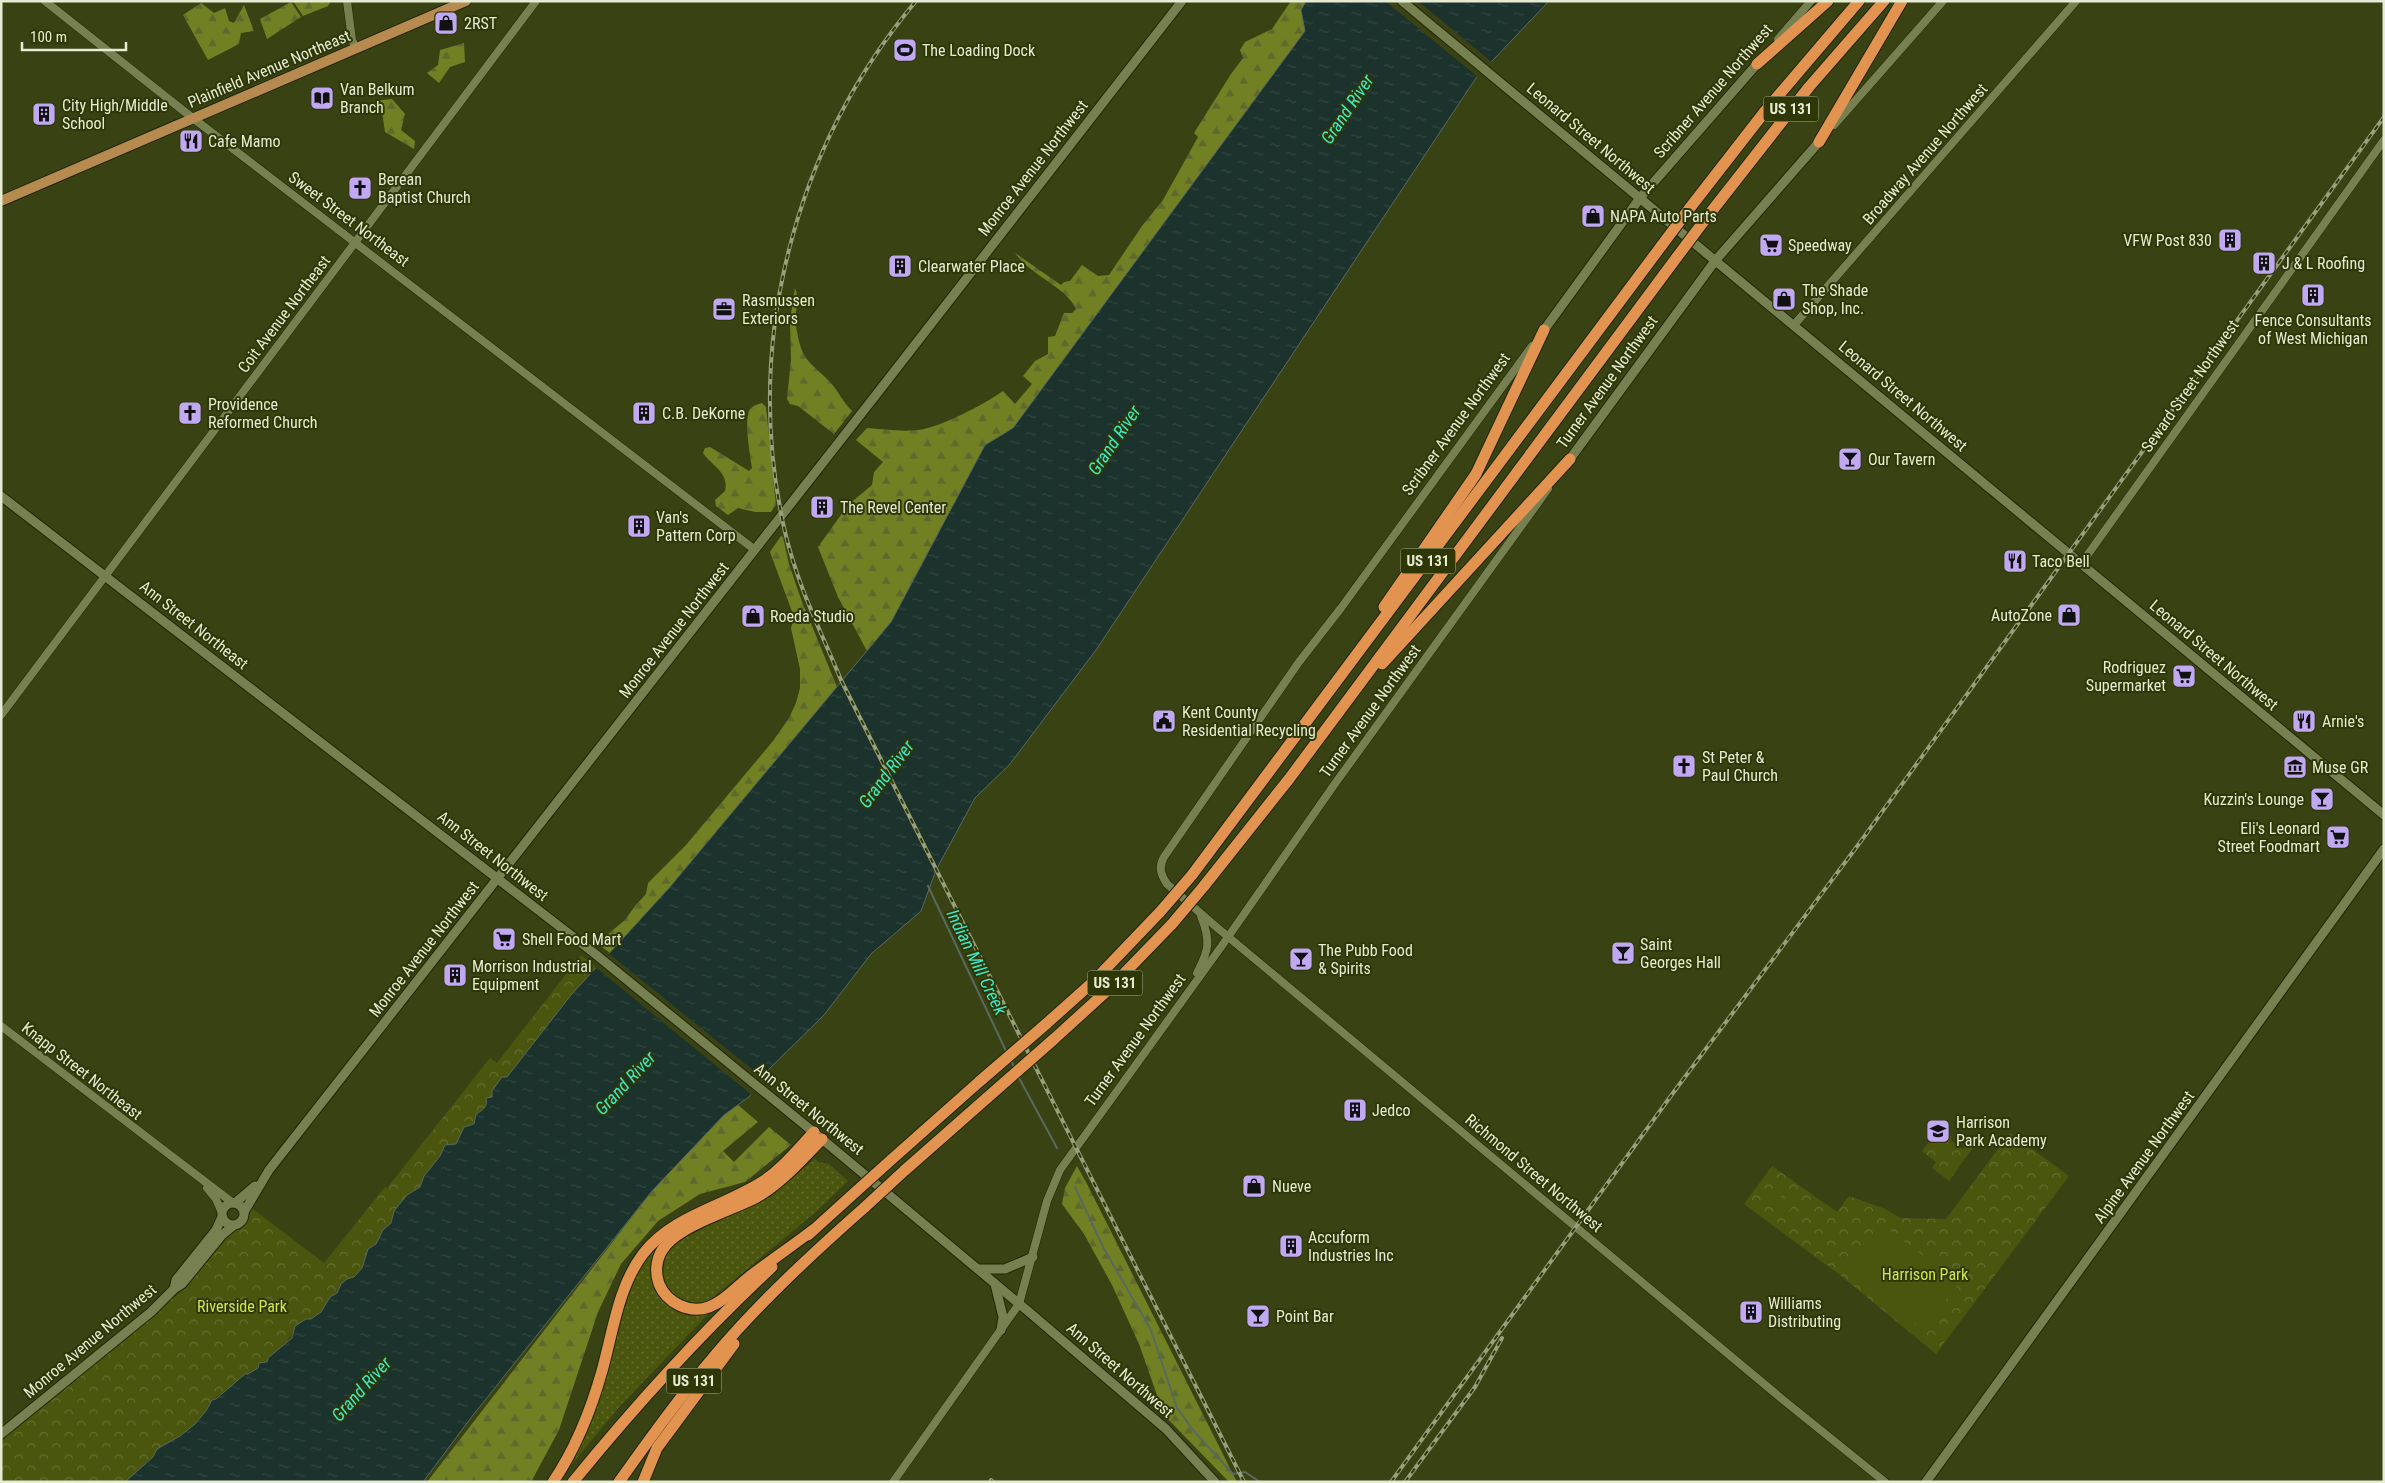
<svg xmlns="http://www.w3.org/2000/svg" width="2385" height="1483" viewBox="0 0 2385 1483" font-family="'Roboto Condensed',sans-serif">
<defs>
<pattern id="grass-dots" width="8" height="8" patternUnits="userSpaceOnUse" patternTransform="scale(1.25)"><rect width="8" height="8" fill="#4a560e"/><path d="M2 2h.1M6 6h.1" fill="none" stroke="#646e30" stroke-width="1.8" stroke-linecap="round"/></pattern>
<pattern id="forest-firs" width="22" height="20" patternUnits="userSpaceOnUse" patternTransform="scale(1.25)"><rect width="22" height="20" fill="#708023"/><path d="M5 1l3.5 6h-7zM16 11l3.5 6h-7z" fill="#5f692e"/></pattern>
<pattern id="park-crowns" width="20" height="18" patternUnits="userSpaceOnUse" patternTransform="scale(1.25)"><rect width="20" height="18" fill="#4a560e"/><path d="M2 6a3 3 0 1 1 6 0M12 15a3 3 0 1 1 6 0" fill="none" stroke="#646e30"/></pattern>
<pattern id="water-ripples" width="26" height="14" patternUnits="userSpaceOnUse" patternTransform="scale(1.25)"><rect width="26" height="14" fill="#1c322d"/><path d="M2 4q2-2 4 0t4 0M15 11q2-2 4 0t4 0" fill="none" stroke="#324641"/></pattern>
</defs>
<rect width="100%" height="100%" fill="#394213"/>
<g fill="url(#grass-dots)">
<path d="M815,1159L819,1162L829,1164L848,1181L818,1210L709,1301C669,1314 647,1268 678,1241L771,1196Z"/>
<path d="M661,1242L660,1294L710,1312L620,1406L567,1470L566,1468L627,1294L644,1260Z"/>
</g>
<g fill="url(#forest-firs)">
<path d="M293,1H331L328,6L303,16Z"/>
<path d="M1291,1H1306L1301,10L1305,31L1013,428L985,445L891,622L867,651L838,597L818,547L848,505L872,485L874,472L883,462L856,440L867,428C883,429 901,432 918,430C939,428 985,404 1003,391L1015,404L1032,384L1023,376L1035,361L1048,354V337L1055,336L1064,313H1072L1076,309C1065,286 1032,277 1015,253L1061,285L1064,282L1070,281L1082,265L1098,276L1109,275L1142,226L1163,200L1198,137L1194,133L1231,74L1243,58L1240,50L1245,42L1272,29Z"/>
<path d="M291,2L301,17L267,39L260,19Z"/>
<path d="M201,3L214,13L225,8L229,21L234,23L244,5L254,31L241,33L239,44L208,60L183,15Z"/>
<path d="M464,43L465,62L450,67L439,83L427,73L438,65L440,50Z"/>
<path d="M392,99L405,114L401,130L415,141L414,149L385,132L382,112L373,107L375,101Z"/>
<path d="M795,288C800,298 794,314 796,326C802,363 808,359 831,383C838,391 843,402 852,411L834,434L798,406L790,404L787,399L791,359L790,320Z"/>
<path d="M762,403L766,407L776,505L771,512H755L738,508L728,515L716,506L715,500L725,491C729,472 713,467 703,453L705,448L710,447L749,471L752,468C750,456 743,416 751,408C754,405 759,404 762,403Z"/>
<path d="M781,536L783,537L789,564L801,599L837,687L669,888L610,953L597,943L625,920L635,906L646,894L648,883L686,845L773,741L789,718L796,703L800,688V669L791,628L794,617L770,552Z"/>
<path d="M738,1105L758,1122L723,1151L734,1162L769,1127L791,1145L745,1182L700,1194L658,1221L621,1264L598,1312L559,1430L531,1482H427L652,1191L724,1115Z"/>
<path d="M1077,1166L1087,1184L1237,1482H1229L1164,1415L1139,1344L1112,1285L1084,1234L1062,1204L1065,1188Z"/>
</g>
<g fill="url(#park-crowns)">
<path d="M581,955L596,967L571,995L507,1078L502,1079L492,1091C493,1100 484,1110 476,1114L474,1124L464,1127L456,1144L445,1145L440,1156L424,1176L420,1187L407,1195L394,1211L391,1223L383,1230L376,1244L368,1249L362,1268L354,1277L347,1279L342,1284L337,1293L330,1297L321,1312L311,1320L295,1326C290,1342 281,1348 268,1358L267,1362L212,1400L206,1411L195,1424L180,1436L158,1449L153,1457L125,1482H1V1440L179,1293L222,1238L243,1224L250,1210L253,1209L324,1263L385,1187L387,1188L490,1058L497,1063Z"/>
<path d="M1939,1128L1952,1137L1950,1140L1963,1149L1969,1142L1974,1146L1949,1181L1932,1168L1936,1162L1922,1151Z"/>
<path d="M2010,1133L2069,1176L1936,1354L1840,1275L1744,1204L1772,1166L1837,1212L1849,1196L1883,1208L1901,1218L1946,1219Z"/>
</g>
<g fill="#4a560e">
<path d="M1779,1180L1788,1186L1774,1207L1764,1200Z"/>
<path d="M1791,1189L1801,1195L1786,1215L1777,1209Z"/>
<path d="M1881,1224L1959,1283L1923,1329L1846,1270Z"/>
</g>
<path fill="url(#water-ripples)" stroke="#586a5f" d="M1306,1H1549L1476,78L1096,650L1010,764L975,798L936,870L921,911L871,954L824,1015L766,1072L750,1096L724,1115L652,1191L470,1419L423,1482H125L153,1457L157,1449L180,1436L195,1424L206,1411L212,1400L216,1399L245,1374H248L258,1368L259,1363L267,1362L268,1358L292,1338L295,1326L306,1319H311L321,1312L330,1297L337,1293L341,1284L347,1279L354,1277L362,1268L368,1249L376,1244L383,1230L391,1223L394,1211L407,1195L420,1187L424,1176L440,1156L445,1145L456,1144L464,1127L474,1124L476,1114C483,1110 488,1107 486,1098L492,1097V1091L502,1077H507L571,995L669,888L891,622L985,445L1013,428L1305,31L1301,10Z"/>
<g fill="#394213">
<path d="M1385,1H1418L1493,63L1479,78Z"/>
<path d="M843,679L939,870L937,875L839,681Z"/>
<path d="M607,952L764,1079L752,1095L594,966Z"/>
</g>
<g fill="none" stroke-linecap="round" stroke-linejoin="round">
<g stroke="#586a5f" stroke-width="2">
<path d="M928,886L1006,1051"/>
<path d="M1011,1060L1015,1069"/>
<path d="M1018,1076L1057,1148"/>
<path d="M1075,1187L1103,1247L1151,1330L1177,1408L1193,1430L1233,1474L1245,1472L1260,1482"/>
</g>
<g stroke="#212704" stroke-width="9">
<g id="tertiary">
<path d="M45,1L185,112L755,550"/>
<path d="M347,1L352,40L356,48"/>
<path d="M1778,39L1811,1"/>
<path d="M1834,125L1943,1"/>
<path d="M1794,325L2076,1"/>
<path d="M1532,346L1341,608L1299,662L1164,857C1158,867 1161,875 1167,884L1214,925L1782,1399L1885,1482"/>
<path d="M2081,564L2384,140"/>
<path d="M1,715L536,1"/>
<path d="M1197,973C1209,950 1211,941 1201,916"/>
<path d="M1,1026L233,1203"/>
<path d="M207,1188L216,1199L222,1213"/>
<path d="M893,1482L1019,1304L1047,1201L1060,1170L1221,947L1334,785L1548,489"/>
</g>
</g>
<g stroke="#212704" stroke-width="11">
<g id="secondary">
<path d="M1402,1L2384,815"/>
<path d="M1544,330L1640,198L1757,64"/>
<path d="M1570,459L1715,261L1819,142"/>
<path d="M1,496L594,953L822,1139L1029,1312L1166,1429L1215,1482"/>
<circle cx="233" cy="1214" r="11"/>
<path d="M235,1203L255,1186"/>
<path d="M244,1212L269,1170L879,391L1182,1"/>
<path d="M978,1269H1005L1033,1257"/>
<path d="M995,1284L1003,1317L1001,1330"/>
<path d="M174,1289L176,1280L216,1230L222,1217"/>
<path d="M1,1434L151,1312L174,1289L182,1284L222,1235L233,1226"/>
<path d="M1926,1482L2384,849"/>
</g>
</g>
<g stroke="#212704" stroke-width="12">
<path id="primary" d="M1,201L466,1"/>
</g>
<g stroke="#212704" stroke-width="13">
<g id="motorway">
<path d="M1757,64L1828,1"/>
<path d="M1819,142L1902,1"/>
<path d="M1689,209L1766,110L1859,1"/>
<path d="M1704,221L1809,87L1884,1"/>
<path d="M1384,607L1476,474L1544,330"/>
<path d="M1382,664L1570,459"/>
<path d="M1192,875L1662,245"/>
<path d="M1204,886L1289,779L1677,257"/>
<path d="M1046,1024L1093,982L1160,912"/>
<path d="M1054,1039L1110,988L1172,924"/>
<path d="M891,1160L980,1081"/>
<path d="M904,1171L988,1097"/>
<path d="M813,1230C792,1246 770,1261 749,1277C736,1287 725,1301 709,1307C689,1314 667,1303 659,1284C654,1270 657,1255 666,1245C684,1224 732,1210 757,1197C782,1183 802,1159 822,1139"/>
<path d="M808,1235L851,1196"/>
<path d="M553,1482C576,1448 591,1410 602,1371C613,1332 618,1287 643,1254C672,1216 723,1207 762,1182C782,1169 798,1149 814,1132"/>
<path d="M573,1482C635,1406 700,1334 772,1267"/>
<path d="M619,1482C650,1438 681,1395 716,1354C761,1301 813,1253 865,1207"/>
<path d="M643,1482L657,1448L734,1344"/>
</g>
</g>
<use href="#tertiary" stroke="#768051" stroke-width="8"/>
<use href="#secondary" stroke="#768051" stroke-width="9"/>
<use href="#primary" stroke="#b78b50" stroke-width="10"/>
<use href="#motorway" stroke="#e29350" stroke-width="11"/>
<g stroke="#989f7d" stroke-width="4">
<g id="rail">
<path d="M916,1C794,147 742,345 785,532C798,587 820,629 841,680L1244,1482"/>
<path d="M991,1480L993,1482"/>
<path d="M1391,1482L1673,1093L1861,841L2384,117"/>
<path d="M1405,1482L1475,1387L1502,1338"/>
</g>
</g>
<use href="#rail" stroke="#2f3706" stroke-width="2" stroke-dasharray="5.5" stroke-linecap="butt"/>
<g stroke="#212704" stroke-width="13" stroke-linecap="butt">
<g id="motorway-bridge">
<path d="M1662,245L1689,209"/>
<path d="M1677,257L1704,221"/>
<path d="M1160,912L1192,875"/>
<path d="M1172,924L1204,886"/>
<path d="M980,1081L1046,1024"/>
<path d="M988,1097L1054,1039"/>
<path d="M851,1196L891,1160"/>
<path d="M865,1207L904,1171"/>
</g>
</g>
<use href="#motorway-bridge" stroke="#e29350" stroke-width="11"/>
</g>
<defs>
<g id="shop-square" transform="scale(1.25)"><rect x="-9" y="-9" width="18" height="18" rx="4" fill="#c1a8f3" stroke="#2f3706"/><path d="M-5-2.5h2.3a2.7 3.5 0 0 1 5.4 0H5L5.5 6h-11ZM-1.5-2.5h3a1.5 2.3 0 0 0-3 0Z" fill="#111"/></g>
<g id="stadium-square" transform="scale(1.25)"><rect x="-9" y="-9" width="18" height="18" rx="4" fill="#c1a8f3" stroke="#2f3706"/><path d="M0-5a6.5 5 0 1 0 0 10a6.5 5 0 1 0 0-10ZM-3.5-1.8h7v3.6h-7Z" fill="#111"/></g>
<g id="library-square" transform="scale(1.25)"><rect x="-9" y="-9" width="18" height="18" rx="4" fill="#c1a8f3" stroke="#2f3706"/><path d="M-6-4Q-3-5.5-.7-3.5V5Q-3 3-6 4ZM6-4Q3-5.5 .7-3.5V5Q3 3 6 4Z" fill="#111"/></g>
<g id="building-square" transform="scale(1.25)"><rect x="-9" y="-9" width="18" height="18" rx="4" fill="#c1a8f3" stroke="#2f3706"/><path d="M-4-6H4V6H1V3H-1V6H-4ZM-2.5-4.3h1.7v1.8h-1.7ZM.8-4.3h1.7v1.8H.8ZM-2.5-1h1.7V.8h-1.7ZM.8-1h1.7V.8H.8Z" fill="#111"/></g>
<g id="restaurant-square" transform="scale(1.25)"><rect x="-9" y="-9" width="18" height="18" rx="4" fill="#c1a8f3" stroke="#2f3706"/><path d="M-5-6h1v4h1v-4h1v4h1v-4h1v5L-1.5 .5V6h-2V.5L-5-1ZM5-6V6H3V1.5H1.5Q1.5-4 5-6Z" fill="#111"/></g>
<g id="church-square" transform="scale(1.25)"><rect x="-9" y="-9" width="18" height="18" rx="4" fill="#c1a8f3" stroke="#2f3706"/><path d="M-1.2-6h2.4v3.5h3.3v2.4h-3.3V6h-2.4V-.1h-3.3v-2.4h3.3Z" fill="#111"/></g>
<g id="supermarket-square" transform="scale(1.25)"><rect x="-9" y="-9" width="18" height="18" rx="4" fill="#c1a8f3" stroke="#2f3706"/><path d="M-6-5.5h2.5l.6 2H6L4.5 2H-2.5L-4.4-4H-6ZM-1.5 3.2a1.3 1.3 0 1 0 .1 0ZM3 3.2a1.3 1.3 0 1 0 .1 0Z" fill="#111"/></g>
<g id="office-square" transform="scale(1.25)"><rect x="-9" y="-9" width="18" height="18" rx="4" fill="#c1a8f3" stroke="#2f3706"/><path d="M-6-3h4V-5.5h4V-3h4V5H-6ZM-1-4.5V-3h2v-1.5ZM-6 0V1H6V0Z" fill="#111"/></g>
<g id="bar-square" transform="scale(1.25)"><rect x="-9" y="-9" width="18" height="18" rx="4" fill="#c1a8f3" stroke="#2f3706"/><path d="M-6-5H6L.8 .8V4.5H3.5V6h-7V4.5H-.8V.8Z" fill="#111"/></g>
<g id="civic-square" transform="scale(1.25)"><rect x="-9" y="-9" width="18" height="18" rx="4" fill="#c1a8f3" stroke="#2f3706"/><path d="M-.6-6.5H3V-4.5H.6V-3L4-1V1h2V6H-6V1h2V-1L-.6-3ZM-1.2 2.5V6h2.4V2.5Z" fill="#111"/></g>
<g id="museum-square" transform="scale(1.25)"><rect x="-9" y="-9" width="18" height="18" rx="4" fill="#c1a8f3" stroke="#2f3706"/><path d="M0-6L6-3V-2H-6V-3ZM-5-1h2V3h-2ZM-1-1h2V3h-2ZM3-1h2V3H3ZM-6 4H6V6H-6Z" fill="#111"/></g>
<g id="school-square" transform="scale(1.25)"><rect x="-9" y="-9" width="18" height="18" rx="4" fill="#c1a8f3" stroke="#2f3706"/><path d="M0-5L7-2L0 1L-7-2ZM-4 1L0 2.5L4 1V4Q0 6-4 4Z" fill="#111"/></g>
</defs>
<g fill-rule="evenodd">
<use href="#shop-square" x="446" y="23"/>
<use href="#stadium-square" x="905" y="50"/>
<use href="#library-square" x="322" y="98"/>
<use href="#building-square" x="44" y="114"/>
<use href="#restaurant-square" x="191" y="141"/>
<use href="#church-square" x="360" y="188"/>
<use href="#shop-square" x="1593" y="216"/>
<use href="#building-square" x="2230" y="240"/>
<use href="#supermarket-square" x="1771" y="245"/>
<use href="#building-square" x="2264" y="263"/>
<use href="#building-square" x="900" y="266"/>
<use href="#building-square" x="2313" y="295"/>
<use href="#shop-square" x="1784" y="299"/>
<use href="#office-square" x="724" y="309"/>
<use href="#church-square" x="190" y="413"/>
<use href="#building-square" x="644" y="413"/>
<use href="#bar-square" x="1850" y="459"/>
<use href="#building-square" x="822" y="507"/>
<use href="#building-square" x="639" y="526"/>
<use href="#restaurant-square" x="2015" y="561"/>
<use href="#shop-square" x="2069" y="615"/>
<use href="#shop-square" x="753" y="616"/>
<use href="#supermarket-square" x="2184" y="676"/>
<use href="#civic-square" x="1164" y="721"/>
<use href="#restaurant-square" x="2304" y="721"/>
<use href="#church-square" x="1684" y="766"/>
<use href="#museum-square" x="2295" y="767"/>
<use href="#bar-square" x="2322" y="799"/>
<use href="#supermarket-square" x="2338" y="837"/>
<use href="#supermarket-square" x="504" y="939"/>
<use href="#bar-square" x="1623" y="953"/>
<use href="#bar-square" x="1301" y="959"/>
<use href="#building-square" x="455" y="975"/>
<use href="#building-square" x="1355" y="1110"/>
<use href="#school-square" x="1938" y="1131"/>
<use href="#shop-square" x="1254" y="1186"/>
<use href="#building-square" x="1291" y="1246"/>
<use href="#building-square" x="1751" y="1312"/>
<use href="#bar-square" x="1258" y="1316"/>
</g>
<g text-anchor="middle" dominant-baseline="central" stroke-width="4" stroke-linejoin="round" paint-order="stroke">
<g fill="#2f3706" stroke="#aeb696" stroke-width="1">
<rect x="1763.5" y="96.5" width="55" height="25" rx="4"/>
<rect x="1400.5" y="548.5" width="55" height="25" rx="4"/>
<rect x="1087.5" y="970.5" width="55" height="25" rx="4"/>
<rect x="666.5" y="1368.5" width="55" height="25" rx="4"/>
</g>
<g font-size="15" font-weight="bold" fill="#e5ecd3">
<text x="1791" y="109">US 131</text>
<text x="1428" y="561">US 131</text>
<text x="1115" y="983">US 131</text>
<text x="694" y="1381">US 131</text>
</g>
<g font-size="16" fill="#e5ecd3" stroke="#2f3706" text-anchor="start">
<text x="464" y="23">2RST</text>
<text x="922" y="50">The Loading Dock</text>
<text x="340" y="89">Van Belkum<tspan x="340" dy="18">Branch</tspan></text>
<text x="62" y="105">City High/Middle<tspan x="62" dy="18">School</tspan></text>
<text x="208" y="141">Cafe Mamo</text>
<text x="378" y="179">Berean<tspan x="378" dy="18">Baptist Church</tspan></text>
<text x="1610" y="216">NAPA Auto Parts</text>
<text x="2212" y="240" text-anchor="end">VFW Post 830</text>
<text x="1788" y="245">Speedway</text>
<text x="2282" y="263">J &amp; L Roofing</text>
<text x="918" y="266">Clearwater Place</text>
<text x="1802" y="290">The Shade<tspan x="1802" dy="18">Shop, Inc.</tspan></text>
<text x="742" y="300">Rasmussen<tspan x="742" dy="18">Exteriors</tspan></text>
<text x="2313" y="320" text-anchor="middle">Fence Consultants<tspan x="2313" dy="18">of West Michigan</tspan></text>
<text x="208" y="404">Providence<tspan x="208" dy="18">Reformed Church</tspan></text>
<text x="662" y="413">C.B. DeKorne</text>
<text x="1868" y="459">Our Tavern</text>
<text x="840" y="507">The Revel Center</text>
<text x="656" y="517">Van's<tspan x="656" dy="18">Pattern Corp</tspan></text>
<text x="2032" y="561">Taco Bell</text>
<text x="2052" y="615" text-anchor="end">AutoZone</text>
<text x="770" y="616">Roeda Studio</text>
<text x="2166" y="667" text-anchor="end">Rodriguez<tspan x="2166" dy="18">Supermarket</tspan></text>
<text x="1182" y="712">Kent County<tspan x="1182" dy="18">Residential Recycling</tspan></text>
<text x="2322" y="721">Arnie's</text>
<text x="1702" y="757">St Peter &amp;<tspan x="1702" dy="18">Paul Church</tspan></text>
<text x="2312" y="767">Muse GR</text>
<text x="2304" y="799" text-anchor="end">Kuzzin's Lounge</text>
<text x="2320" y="828" text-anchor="end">Eli's Leonard<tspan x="2320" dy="18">Street Foodmart</tspan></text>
<text x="522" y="939">Shell Food Mart</text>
<text x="1640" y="944">Saint<tspan x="1640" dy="18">Georges Hall</tspan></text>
<text x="1318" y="950">The Pubb Food<tspan x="1318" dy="18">&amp; Spirits</tspan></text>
<text x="472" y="966">Morrison Industrial<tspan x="472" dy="18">Equipment</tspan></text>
<text x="1372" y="1110">Jedco</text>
<text x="1956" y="1122">Harrison<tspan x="1956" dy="18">Park Academy</tspan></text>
<text x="1272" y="1186">Nueve</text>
<text x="1308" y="1237">Accuform<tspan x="1308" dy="18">Industries Inc</tspan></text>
<text x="1768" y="1303">Williams<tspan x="1768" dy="18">Distributing</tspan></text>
<text x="1276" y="1316">Point Bar</text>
</g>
<g font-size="16" fill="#e5ecd3" stroke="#2f3706">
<text transform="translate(269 69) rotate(-23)">Plainfield Avenue Northeast</text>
<text transform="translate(1713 91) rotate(-49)">Scribner Avenue Northwest</text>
<text transform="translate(1591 138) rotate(40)">Leonard Street Northwest</text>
<text transform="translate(1925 154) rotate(-49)">Broadway Avenue Northwest</text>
<text transform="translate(1033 168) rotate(-52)">Monroe Avenue Northwest</text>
<text transform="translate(349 219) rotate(37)">Sweet Street Northeast</text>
<text transform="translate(284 314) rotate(-53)">Coit Avenue Northeast</text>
<text transform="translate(1607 382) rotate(-54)">Turner Avenue Northwest</text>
<text transform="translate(2190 386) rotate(-55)">Seward Street Northwest</text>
<text transform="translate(1903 396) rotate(40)">Leonard Street Northwest</text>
<text transform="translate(1456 424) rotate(-54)">Scribner Avenue Northwest</text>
<text transform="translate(194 625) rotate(38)">Ann Street Northeast</text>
<text transform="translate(674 630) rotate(-52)">Monroe Avenue Northwest</text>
<text transform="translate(2214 655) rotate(40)">Leonard Street Northwest</text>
<text transform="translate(1370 711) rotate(-54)">Turner Avenue Northwest</text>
<text transform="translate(493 856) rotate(38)">Ann Street Northwest</text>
<text transform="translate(424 949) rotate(-52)">Monroe Avenue Northwest</text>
<text transform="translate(1135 1040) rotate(-54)">Turner Avenue Northwest</text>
<text transform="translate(82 1071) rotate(38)">Knapp Street Northeast</text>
<text transform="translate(809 1109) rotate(39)">Ann Street Northwest</text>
<text transform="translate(2144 1157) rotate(-54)">Alpine Avenue Northwest</text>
<text transform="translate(1534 1173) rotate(40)">Richmond Street Northwest</text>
<text transform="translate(90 1341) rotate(-40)">Monroe Avenue Northwest</text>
<text transform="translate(1120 1370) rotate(41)">Ann Street Northwest</text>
</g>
<g font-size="16" fill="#cce84f" stroke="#2f3706">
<text x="1925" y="1274">Harrison Park</text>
<text x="242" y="1306">Riverside Park</text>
</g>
<g font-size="18" font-style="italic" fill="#3be7cb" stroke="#2f3706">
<text transform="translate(1347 109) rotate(-56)">Grand River</text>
<text transform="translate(1114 440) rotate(-56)">Grand River</text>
<text transform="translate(886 774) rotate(-53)">Grand River</text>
<text transform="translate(977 962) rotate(64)">Indian Mill Creek</text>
<text transform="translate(625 1083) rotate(-47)">Grand River</text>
<text transform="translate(361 1389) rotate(-48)">Grand River</text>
</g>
</g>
<rect width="2385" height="1483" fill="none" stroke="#e5ecd3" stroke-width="5"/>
<path d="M22 42v8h104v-8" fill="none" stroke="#e5ecd3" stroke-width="2.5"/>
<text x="30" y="42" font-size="15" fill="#e5ecd3" stroke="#2f3706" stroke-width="4" paint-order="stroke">100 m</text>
</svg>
